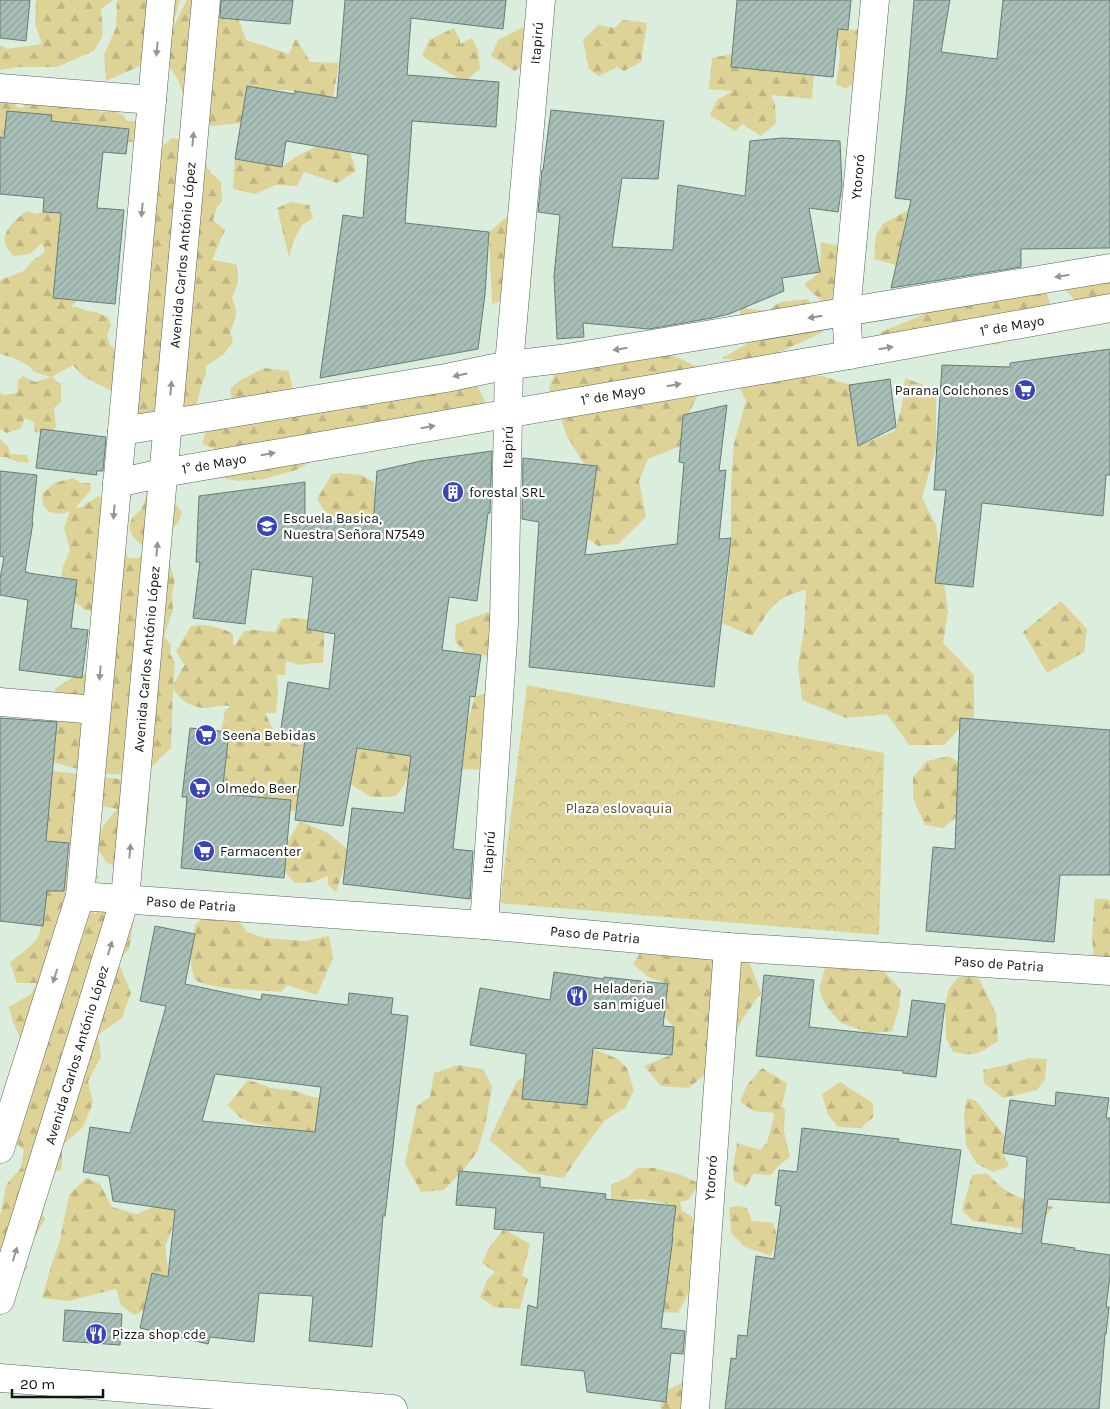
<svg xmlns="http://www.w3.org/2000/svg" width="1110" height="1409" viewBox="0 0 1110 1409" font-family="Karla,sans-serif">
<defs>
<pattern id="forest-firs" width="22" height="20" patternUnits="userSpaceOnUse" patternTransform="scale(1.25)"><rect width="22" height="20" fill="#ded397"/><path d="M5 1l3.5 6h-7zM16 11l3.5 6h-7z" fill="#bdb481"/></pattern>
<pattern id="park-crowns" width="20" height="18" patternUnits="userSpaceOnUse" patternTransform="scale(1.25)"><rect width="20" height="18" fill="#ded397"/><path d="M2 6a3 3 0 1 1 6 0M12 15a3 3 0 1 1 6 0" fill="none" stroke="#bdb481"/></pattern>
<pattern id="building-hatch" width="6" height="6" patternUnits="userSpaceOnUse" patternTransform="scale(1.25)"><rect width="6" height="6" fill="#a7bfb7"/><path d="M-1 1l2-2M0 6l6-6M5 7l2-2" fill="none" stroke="#8fa39c"/></pattern>
</defs>
<rect width="100%" height="100%" fill="#dbeddd"/>
<g fill="url(#forest-firs)">
<path d="M36,0H113L101,9L103,35L94,51L57,67H19L0,70V45L8,49L42,44L35,24Z"/>
<path d="M117,0H180L172,29L187,0H239L237,15L246,40L289,54L296,38L310,62L339,63L333,97L295,91L264,89L248,86L241,123L212,126L188,109L178,80L165,60L142,65L106,81L104,55L116,28Z"/>
<path d="M623,20L647,23L641,62L624,71L616,66V68L599,76L589,69L583,40L598,25L615,28Z"/>
<path d="M523,27L530,40L531,59L515,71L491,56L498,40Z"/>
<path d="M454,28L460,40V44L472,38L478,50L480,69L464,82L422,56L429,40Z"/>
<path d="M837,29L862,30L868,63L852,84L846,89L836,84L840,56Z"/>
<path d="M732,54L731,67L814,75L812,99L771,95L775,104L776,123L761,136L743,124L735,131L710,115L717,100L733,91L709,89L712,58Z"/>
<path d="M0,97L11,99L17,107L23,108L28,98L93,107L101,113L111,109L123,115L127,121L137,122V142H0Z"/>
<path d="M172,138L193,142L210,172L221,182L222,202L217,207L213,220L225,230L212,260L236,264C239,278 239,284 232,297C238,314 237,316 230,332L233,342L224,354L206,366V374L201,386L198,400L192,411L141,425L126,383L111,391L83,376L73,365L52,377L61,385V402L54,408L56,427L50,434L35,432L34,422L25,418L21,428L7,433L0,429V393L4,395L17,393L18,380L23,376L35,382L51,377L34,372L29,366L14,358L0,354V280L24,271L32,261L45,252L42,243L30,254L13,256C11,253 7,249 6,246C0,232 17,218 27,211L35,214L53,209L68,217L80,297L71,307H77L87,311L96,312L108,317L111,326L107,335L110,345L117,350L146,161Z"/>
<path d="M317,146L350,152L356,171L337,183L304,172L297,186L276,185L255,194L233,189L235,159L282,167L297,156Z"/>
<path d="M291,202L309,205L313,218L302,225L293,242L289,257L277,208Z"/>
<path d="M910,209L896,265L874,259L876,235L883,224Z"/>
<path d="M509,215L510,299L492,304L489,232Z"/>
<path d="M821,242L839,246L843,300L826,305L804,285L820,272Z"/>
<path d="M1110,277V305L1076,301L1064,289Z"/>
<path d="M987,288L1046,289L1054,319L996,345L952,337L901,346L879,333Z"/>
<path d="M808,299L820,316L823,332L756,363L722,358L747,344L740,329V308L768,311L780,302Z"/>
<path d="M669,354L705,370L704,382L689,413L691,442L648,459L639,481L646,517L618,544L598,546L575,529L584,464L567,436L559,414L551,407L549,388L561,359Z"/>
<path d="M264,368L289,371L296,404L234,411L230,389L239,381Z"/>
<path d="M823,376L856,387L858,446L895,431L902,406L905,378L936,390V448L922,498L936,525L948,612L943,643L974,675V717L957,731L944,745H909L887,714L846,718L802,700L798,664L804,631L806,590C773,597 770,610 752,636L722,623L728,579L731,538V486L734,444L746,401L735,378Z"/>
<path d="M446,378L478,387L491,414L320,457L296,470L264,479L237,481L217,476L225,453L202,444L206,430L226,429L317,413L340,406Z"/>
<path d="M0,439L8,446L10,454L27,455L29,463L18,462L6,457H0Z"/>
<path d="M342,473L361,475L374,482L375,499L373,518C358,518 335,522 324,510C321,507 319,502 317,499L332,474Z"/>
<path d="M73,478L81,483H90L91,490L75,508L82,507L98,496L115,508L122,548L129,558H139L149,550L169,562L175,580L172,594L173,610L164,636L171,645L170,654L175,662L173,685L185,664L183,663L176,651L191,626C205,623 220,627 233,634V644L235,645L244,631L253,630L275,632L282,619C297,616 312,620 325,626L323,663H313L299,665L286,661L285,675H275L277,676L278,694L276,713H265L277,738L298,745L320,741L300,810L283,812L233,802L223,790L219,781L220,738L225,710L231,707C222,703 213,709 203,708C191,707 179,699 173,689L171,748C164,754 152,768 144,771C119,780 78,770 53,762L55,729V689L73,677L100,670L105,614L85,610L74,601L60,586L63,567L70,550L64,528L70,511L62,514L49,512L43,505L42,494L54,483Z"/>
<path d="M148,486L173,500L182,512L179,521L173,529L159,532L143,545C132,539 124,526 135,515C138,512 141,510 143,506C146,500 146,492 148,486Z"/>
<path d="M1061,601L1087,629L1084,652L1047,673L1023,632Z"/>
<path d="M488,612L504,623L491,656L465,652L455,641L456,624Z"/>
<path d="M489,692L487,770L462,769L464,755L413,748L409,777L397,795L390,797H371L349,783L357,748L394,753L466,727L475,697Z"/>
<path d="M949,756L958,762L967,779L956,817L943,828L925,825L913,798V777L927,761Z"/>
<path d="M44,770C75,773 107,779 138,780L148,790L149,810L144,846L129,863L121,869L106,862L96,846L103,826L117,809L103,806L95,825L84,846L58,845L37,834Z"/>
<path d="M300,821L328,833L347,849L345,865L336,892L328,885V876L313,882L295,883L280,866L287,843Z"/>
<path d="M64,862L83,863L99,877L77,906L96,914L104,897L134,919L129,949L118,962L131,993L122,1018L98,1035L101,1057L88,1081L93,1103L83,1127L62,1146V1169L38,1179L33,1196L45,1219L35,1237L18,1243L28,1268L4,1288H0V1214L1,1213L6,1185L21,1168L24,1150L5,1133L21,1040L13,1022L9,1007L31,994L37,983H17L10,962C20,954 33,946 39,935C43,927 40,886 39,875Z"/>
<path d="M1095,898L1110,900V968L1094,963L1092,936Z"/>
<path d="M233,912L247,932L264,938L305,941L329,936L333,958L317,995L287,985L281,992C261,990 208,990 194,979L190,958L195,925L206,914Z"/>
<path d="M651,937L722,955L750,964L761,993L743,1018L725,1057L689,1088L661,1086L644,1066L671,1055L674,1027L664,1016L668,984L648,977L633,964Z"/>
<path d="M826,965L879,966L901,990L899,1008L892,1031L870,1033L841,1023L826,1006L819,989Z"/>
<path d="M958,977H978L996,1013L998,1041C978,1054 977,1057 953,1052L946,1038L945,1004L949,989Z"/>
<path d="M588,1047L618,1059L627,1068L634,1091L625,1108L605,1120L579,1155L564,1178L529,1173L489,1140L517,1081L541,1069Z"/>
<path d="M1029,1058L1047,1059L1045,1079L1037,1090L1003,1098L984,1083L983,1070L1006,1065Z"/>
<path d="M458,1065L483,1069L492,1087L485,1126L477,1152L464,1169L444,1190L421,1192L405,1163L417,1106L430,1097L434,1073Z"/>
<path d="M762,1068L787,1083L782,1106L785,1110L784,1131L790,1157L778,1166L771,1175L753,1174L746,1187L734,1181L733,1168L737,1143L760,1150L767,1143L774,1116L773,1113L754,1111L740,1102L747,1085Z"/>
<path d="M248,1080L271,1088L296,1091L309,1096L319,1098L348,1106L340,1140L249,1122L238,1116L228,1105Z"/>
<path d="M840,1082L873,1103V1117L861,1128L838,1127L828,1115L822,1094Z"/>
<path d="M967,1098L976,1101L1005,1136L1003,1153L1009,1166L994,1172L977,1164L966,1145L964,1115Z"/>
<path d="M637,1168H655L681,1175L700,1184L688,1200L680,1202L682,1211L691,1216L703,1227L691,1288L678,1313L663,1312L668,1230L675,1213L672,1205L643,1199L621,1200L611,1199V1185L628,1177Z"/>
<path d="M987,1173C993,1179 998,1185 1004,1189C1018,1199 1037,1204 1053,1207L1038,1226L1030,1230L973,1221L962,1210L972,1175Z"/>
<path d="M86,1178L100,1184L112,1207L137,1214L153,1207L166,1184L179,1181L180,1226H173L165,1247L168,1268L191,1263L164,1301L134,1315L121,1305L116,1289L68,1301L42,1298L51,1266L59,1244L69,1195Z"/>
<path d="M739,1206L747,1208L752,1221L773,1223L778,1239L771,1256L745,1247L731,1233L729,1207Z"/>
<path d="M504,1229L530,1244L522,1275L528,1279L520,1309L494,1307L480,1297L487,1280L495,1272L482,1263L490,1246Z"/>
<path d="M689,1379V1409H661L660,1405L667,1397L668,1390Z"/>
</g>
<path fill="url(#park-crowns)" d="M527,685L884,753L879,935L500,903Z"/>
<g fill="url(#building-hatch)" stroke="#667d76" fill-rule="evenodd">
<path d="M0,0H30L26,41L0,38Z"/>
<path d="M221,0H293L290,24L220,18Z"/>
<path d="M345,0H506L503,29L411,18L407,75L499,82L496,127L412,121L405,223L489,232L485,294L478,349L320,378L343,215L363,218L368,155L286,141L282,167L235,159L247,86L294,94L295,91L337,98Z"/>
<path d="M737,0H851L848,30L838,29L833,77L731,67Z"/>
<path d="M914,0H950L941,52L997,59L1003,0H1110V248L1021,249V267L891,288L911,200L895,198L906,97Z"/>
<path d="M551,110L664,121L658,179L622,178L612,247L673,250L678,185L745,196L750,141L782,138L840,141L842,186L838,212L809,208L820,272L782,278L784,291L729,314L712,318L649,329L583,323L584,337L557,339L554,276L560,215L538,212L542,170H543Z"/>
<path d="M7,111L52,115L51,121L129,129L126,154L103,152L97,208L124,210L115,304L53,298L61,213L43,212L44,198L0,194V137L4,138Z"/>
<path d="M1110,349V475H1106L1103,516L982,503L973,587L935,583L946,490H934L942,365L1010,367V363Z"/>
<path d="M890,379L896,427L858,446L849,385Z"/>
<path d="M727,405L719,471L726,470L719,539L731,538L714,687L529,667L539,522L522,519L523,458L597,466L585,555L677,544L684,463L679,462L683,415Z"/>
<path d="M41,429L106,437L103,471H96L97,475L36,468Z"/>
<path d="M492,451L490,513H488L477,601L449,597L442,650L481,655L475,697L470,696L453,849L473,851L470,899L343,884L352,808L404,813L411,756L357,748L343,826L295,820L305,739L280,735L288,682L329,689L335,634L307,629L313,577L252,569L245,624L193,618L200,562H196L199,496L305,482V519L373,525L377,471L421,461Z"/>
<path d="M0,471L37,475L32,522H33L25,572H28V573L77,580L71,628L88,630L82,678L19,670L28,600L0,595V579L4,557L0,556Z"/>
<path d="M0,718L57,722L46,841L69,843L64,891H47L43,926L0,921Z"/>
<path d="M960,718L1110,730V875H1060L1054,942L926,931L933,847L955,849Z"/>
<path d="M190,728L229,732L222,794L291,800L284,878L181,868L187,797H182Z"/>
<path d="M155,926L195,934L185,984L261,1000L262,994L348,1005L349,993L393,998L391,1014L408,1016L385,1216H383L372,1347L309,1341L313,1296L259,1293L254,1342L210,1337L208,1344L140,1328L152,1273L168,1277L175,1210L113,1201L109,1176L83,1172L90,1127L130,1133L166,1006L140,1001ZM215,1074L321,1087L315,1132L202,1121Z"/>
<path d="M554,972L604,979V977L668,984L663,1026L674,1027L672,1055L593,1048L587,1105L522,1099L526,1054L470,1045L480,988L550,1000Z"/>
<path d="M764,975L814,980L809,1027L907,1037L912,1000L945,1004L936,1077L903,1073V1071L756,1056Z"/>
<path d="M1056,1092L1109,1098L1106,1118H1110V1203L1048,1199L1041,1243L1075,1248L1074,1250L1110,1255V1276L1106,1307H1109L1106,1334H1105L1099,1409H725L731,1358L736,1359L738,1335L747,1336L756,1256L774,1259L781,1206L775,1205L779,1170L797,1172L802,1128L899,1139L898,1142L961,1150L951,1224L1022,1234L1027,1157L1003,1153L1010,1100L1055,1106Z"/>
<path d="M459,1171L540,1178V1187L606,1194L605,1199L676,1206L672,1237H673L661,1328L685,1331L683,1354L671,1353L666,1402L587,1392L584,1371L521,1365L528,1305L537,1308L544,1233L494,1229L496,1208L456,1205Z"/>
<path d="M65,1310L122,1314L120,1345L63,1341Z"/>
</g>
<g fill="none" stroke-linecap="round" stroke-linejoin="round">
<g stroke="#556557" stroke-width="29">
<g id="minor">
<path d="M0,88L152,100"/>
<path d="M849,355L846,312L875,0"/>
<path d="M122,431L446,378L509,365L561,359L1110,268"/>
<path d="M117,483L163,473L849,355L1110,308"/>
<path d="M0,702L96,710"/>
<path d="M80,896L484,925L728,947L1110,971"/>
<path d="M484,925L504,623L509,365L541,0"/>
<path d="M0,1378L393,1409"/>
<path d="M695,1409L728,947"/>
</g>
</g>
<g stroke="#556557" stroke-width="29">
<g id="major">
<path d="M0,1149L80,896L161,0"/>
<path d="M0,1300L125,899L206,0"/>
</g>
</g>
<use href="#minor" stroke="#fff" stroke-width="28"/>
<use href="#major" stroke="#fff" stroke-width="28"/>
</g>
<defs><path id="oneway-solid" d="M-6-.8H1V-3.2L6.5 0L1 3.2V.8H-6Z" transform="scale(1.25)"/></defs>
<g fill="#939693">
<use href="#oneway-solid" transform="translate(157 49) rotate(95)"/>
<use href="#oneway-solid" transform="translate(193 139) rotate(-85)"/>
<use href="#oneway-solid" transform="translate(142 210) rotate(95)"/>
<use href="#oneway-solid" transform="translate(1062 276) rotate(171)"/>
<use href="#oneway-solid" transform="translate(815 317) rotate(171)"/>
<use href="#oneway-solid" transform="translate(886 348) rotate(-10)"/>
<use href="#oneway-solid" transform="translate(620 349) rotate(171)"/>
<use href="#oneway-solid" transform="translate(460 375) rotate(168)"/>
<use href="#oneway-solid" transform="translate(674 385) rotate(-10)"/>
<use href="#oneway-solid" transform="translate(171 388) rotate(-85)"/>
<use href="#oneway-solid" transform="translate(428 427) rotate(-10)"/>
<use href="#oneway-solid" transform="translate(268 454) rotate(-10)"/>
<use href="#oneway-solid" transform="translate(114 512) rotate(95)"/>
<use href="#oneway-solid" transform="translate(157 549) rotate(-85)"/>
<use href="#oneway-solid" transform="translate(100 673) rotate(95)"/>
<use href="#oneway-solid" transform="translate(130 851) rotate(-85)"/>
<use href="#oneway-solid" transform="translate(110 948) rotate(-73)"/>
<use href="#oneway-solid" transform="translate(55 976) rotate(108)"/>
<use href="#oneway-solid" transform="translate(15 1254) rotate(-73)"/>
</g>
<defs>
<g id="supermarket-disc" transform="scale(1.125)"><circle r="9.5" fill="#3844b7" stroke="#fff"/><path d="M-6-5.5h2.5l.6 2H6L4.5 2H-2.5L-4.4-4H-6ZM-1.5 3.2a1.3 1.3 0 1 0 .1 0ZM3 3.2a1.3 1.3 0 1 0 .1 0Z" fill="#fff"/></g>
<g id="building-disc" transform="scale(1.125)"><circle r="9.5" fill="#3844b7" stroke="#fff"/><path d="M-4-6H4V6H1V3H-1V6H-4ZM-2.5-4.3h1.7v1.8h-1.7ZM.8-4.3h1.7v1.8H.8ZM-2.5-1h1.7V.8h-1.7ZM.8-1h1.7V.8H.8Z" fill="#fff"/></g>
<g id="school-disc" transform="scale(1.125)"><circle r="9.5" fill="#3844b7" stroke="#fff"/><path d="M0-5L7-2L0 1L-7-2ZM-4 1L0 2.5L4 1V4Q0 6-4 4Z" fill="#fff"/></g>
<g id="restaurant-disc" transform="scale(1.125)"><circle r="9.5" fill="#3844b7" stroke="#fff"/><path d="M-5-6h1v4h1v-4h1v4h1v-4h1v5L-1.5 .5V6h-2V.5L-5-1ZM5-6V6H3V1.5H1.5Q1.5-4 5-6Z" fill="#fff"/></g>
</defs>
<g fill-rule="evenodd">
<use href="#supermarket-disc" x="1025" y="390"/>
<use href="#building-disc" x="453" y="492"/>
<use href="#school-disc" x="267" y="526"/>
<use href="#supermarket-disc" x="206" y="735"/>
<use href="#supermarket-disc" x="200" y="788"/>
<use href="#supermarket-disc" x="204" y="851"/>
<use href="#restaurant-disc" x="577" y="996"/>
<use href="#restaurant-disc" x="96" y="1334"/>
</g>
<g text-anchor="middle" dominant-baseline="central" stroke-width="4.5" stroke-linejoin="round" paint-order="stroke">
<g font-size="14" fill="#0f1610" stroke="#fff">
<text transform="translate(537 43) rotate(-85)">Itapirú</text>
<text transform="translate(858 177) rotate(-85)">Ytororó</text>
<text transform="translate(183 255) rotate(-85)">Avenida Carlos António López</text>
<text transform="translate(1012 326) rotate(-10)">1° de Mayo</text>
<text transform="translate(613 395) rotate(-10)">1° de Mayo</text>
<text transform="translate(508 447) rotate(-89)">Itapirú</text>
<text transform="translate(214 464) rotate(-10)">1° de Mayo</text>
<text transform="translate(147 659) rotate(-85)">Avenida Carlos António López</text>
<text transform="translate(489 852) rotate(-86)">Itapirú</text>
<text transform="translate(191 904) rotate(4)">Paso de Patria</text>
<text transform="translate(595 935) rotate(5)">Paso de Patria</text>
<text transform="translate(999 964) rotate(4)">Paso de Patria</text>
<text transform="translate(77 1055) rotate(-73)">Avenida Carlos António López</text>
<text transform="translate(711 1178) rotate(-86)">Ytororó</text>
</g>
<g font-size="14" fill="#0f1610" stroke="#fff" text-anchor="start">
<text x="1009" y="390" text-anchor="end">Parana Colchones</text>
<text x="469" y="492">forestal SRL</text>
<text x="283" y="518">Escuela Basica,<tspan x="283" dy="16">Nuestra Señora N7549</tspan></text>
<text x="222" y="735">Seena Bebidas</text>
<text x="216" y="788">Olmedo Beer</text>
<text x="220" y="851">Farmacenter</text>
<text x="593" y="988">Heladeria<tspan x="593" dy="16">san miguel</tspan></text>
<text x="112" y="1334">Pizza shop cde</text>
</g>
<g font-size="14" fill="#585024" stroke="#fff">
<text x="619" y="808">Plaza eslovaquia</text>
</g>
</g>
<path d="M12 1389v8h91v-8" fill="none" stroke="#0f1610" stroke-width="2.5"/>
<text x="20" y="1389" font-size="15" fill="#0f1610" stroke="#ffffff" stroke-width="4" paint-order="stroke">20 m</text>
</svg>
